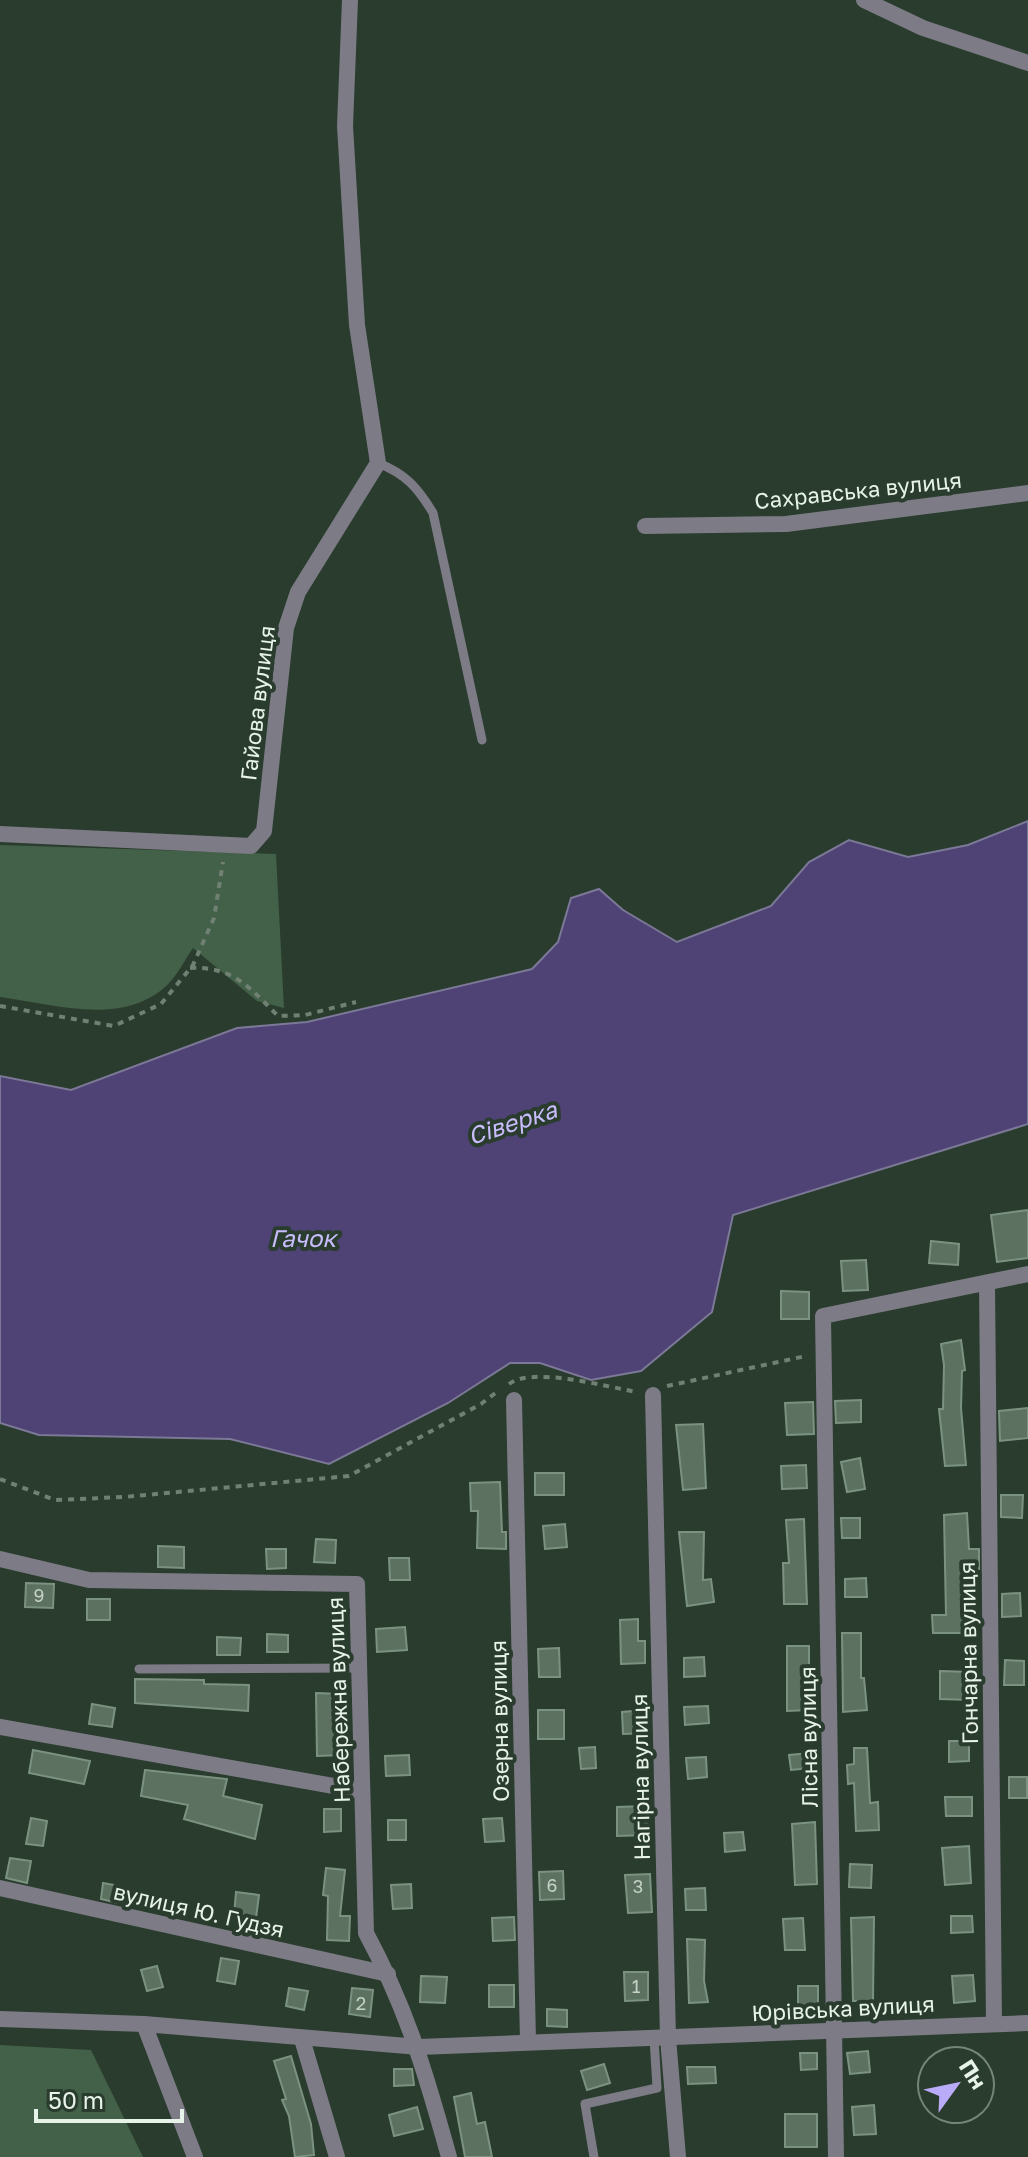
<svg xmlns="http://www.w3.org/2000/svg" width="1028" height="2157" viewBox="0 0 1028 2157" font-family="'Golos Text',sans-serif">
<rect width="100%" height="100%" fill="#293c2d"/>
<g fill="#436048">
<path d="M0,845L276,854L284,1008L257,1001L193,948C184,961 176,978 164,988C119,1026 53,1004 0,997Z"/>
<path d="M0,2045L91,2050L143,2157H0Z"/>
</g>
<path fill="#4e4374" stroke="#7c7897" stroke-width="2" d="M1028,821V1124L733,1215L712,1312L641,1371L591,1380L540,1363H510L448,1403L329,1464L230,1439L39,1435L0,1423V1076L71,1090L237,1028L307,1022L532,969L558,942L571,898L599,889L623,910L677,942L771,906L809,862L849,840L908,857L968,845Z"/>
<g fill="#5c7160" stroke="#7c9280" stroke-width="2">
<path d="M1028,1210V1258L997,1262L991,1215Z"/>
<path d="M931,1241L959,1244L958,1265L929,1263Z"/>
<path d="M866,1260L868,1290L843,1291L841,1261Z"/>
<path d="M781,1291L809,1292V1319H781Z"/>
<path d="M961,1340L965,1370L962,1371L961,1408L966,1465L945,1466L939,1409H943L944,1365L941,1344Z"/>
<path d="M861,1400V1422L836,1423L835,1401Z"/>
<path d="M813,1402L814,1434L787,1435L785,1403Z"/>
<path d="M1028,1408V1438L1000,1441L999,1411Z"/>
<path d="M703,1424L706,1488L683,1490L676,1425Z"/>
<path d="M860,1458L865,1489L847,1492L841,1462Z"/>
<path d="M806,1465L807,1488L782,1489L781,1466Z"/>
<rect x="535" y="1473" width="29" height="22"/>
<path d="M500,1482L502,1532H506V1549L477,1548L478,1511H471L470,1483Z"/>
<path d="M1001,1495H1023L1022,1518L1001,1517Z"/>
<path d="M967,1513L969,1549H979V1569H971L969,1633H933L932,1615H946L944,1515Z"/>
<path d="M841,1518H860V1538H842Z"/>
<path d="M804,1519L807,1604H784L783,1563H789L786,1520Z"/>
<path d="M565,1524L567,1547L545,1549L543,1526Z"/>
<path d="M679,1532H704L703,1580L711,1579L714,1602L687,1606Z"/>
<path d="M316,1539L336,1540L335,1563L314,1562Z"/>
<path d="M158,1546L184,1547V1568L158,1567Z"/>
<path d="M266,1549H286V1568L267,1569Z"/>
<path d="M389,1558H409L410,1580H390Z"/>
<path d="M866,1578L867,1597H845V1579Z"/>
<path d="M26,1583L54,1584L53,1608L25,1607Z"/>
<path d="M1020,1593L1021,1616L1002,1617V1594Z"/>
<rect x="87" y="1599" width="23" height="21"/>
<path d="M638,1619V1641H645V1663L621,1664L620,1620Z"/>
<path d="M405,1627L407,1650L377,1652L376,1629Z"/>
<path d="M842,1633H861V1678H864L867,1710L843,1712Z"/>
<path d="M267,1634L288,1635V1652H267Z"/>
<path d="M217,1637L241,1638L240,1655H217Z"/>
<path d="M787,1646H809V1710L787,1711Z"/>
<path d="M559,1648L560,1677H539L538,1649Z"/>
<path d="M704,1657L705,1676L684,1677V1658Z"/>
<path d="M1005,1660L1024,1661V1685H1004Z"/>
<path d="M940,1671L971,1672V1700L940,1699Z"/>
<path d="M135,1679L204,1680V1684L249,1685L248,1711L135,1703Z"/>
<path d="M316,1693L343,1694L342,1755L317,1756Z"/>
<path d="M92,1704L115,1708L112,1727L89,1724Z"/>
<path d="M708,1706L709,1723L685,1725L684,1707Z"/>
<rect x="538" y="1710" width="26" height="29"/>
<path d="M645,1710L647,1733L623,1734L622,1712Z"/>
<path d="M949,1741H969V1761L949,1762Z"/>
<path d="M595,1747L596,1768L581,1769L579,1748Z"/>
<path d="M854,1748H867L870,1803L878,1802L879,1830L856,1831L854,1783L848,1784L847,1765L854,1764Z"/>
<path d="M33,1750L90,1761L84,1784L29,1773Z"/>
<path d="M810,1753L811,1768L791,1770L789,1755Z"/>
<path d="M409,1755L410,1775L386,1776L385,1756Z"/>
<path d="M706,1757L707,1777L688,1779L686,1758Z"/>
<path d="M145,1770L227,1779L223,1796L262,1805L255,1839L184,1819L188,1805L141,1796Z"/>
<rect x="1009" y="1777" width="18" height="21"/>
<path d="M945,1797H972V1816H946Z"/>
<path d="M646,1806L647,1835L617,1836V1807Z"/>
<path d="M324,1809H341V1831L324,1832Z"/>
<path d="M31,1818L47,1821L43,1846L26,1844Z"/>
<path d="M502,1818L504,1841L485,1842L483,1819Z"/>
<rect x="388" y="1820" width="18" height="20"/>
<path d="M815,1822L817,1884L795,1885L792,1824Z"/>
<path d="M743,1832L745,1850L725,1852L724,1833Z"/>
<path d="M969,1846L971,1883L945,1885L942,1848Z"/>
<path d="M10,1858L31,1861L27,1883L6,1878Z"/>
<path d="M850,1864L872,1865L871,1888L849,1887Z"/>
<path d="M326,1868L345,1870L340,1916H350L349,1941L327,1940L328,1896L323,1895Z"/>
<path d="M563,1871L564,1899L540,1900L539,1872Z"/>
<path d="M650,1874L652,1912L628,1913L625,1875Z"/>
<path d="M103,1883L120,1886L118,1903L101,1899Z"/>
<path d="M411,1884L412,1908L393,1909L391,1885Z"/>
<path d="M705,1888L706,1910H686L685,1889Z"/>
<path d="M236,1892L259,1895L256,1918L234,1915Z"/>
<path d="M951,1916H972L973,1932L951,1933Z"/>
<path d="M514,1917L515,1940L493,1941L492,1918Z"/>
<path d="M874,1917L873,2001H853L851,1918Z"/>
<path d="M803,1918L805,1950H785L783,1919Z"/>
<path d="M687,1939L705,1940L704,1981L708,2002L689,2003Z"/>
<path d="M221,1958L239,1961L235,1984L217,1981Z"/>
<path d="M157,1966L163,1987L147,1991L141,1970Z"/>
<path d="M624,1972H648V2000L625,2001Z"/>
<path d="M973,1975L975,2001L954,2003L952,1976Z"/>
<path d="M421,1976L447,1977L445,2003L420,2002Z"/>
<rect x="489" y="1985" width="25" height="22"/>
<rect x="798" y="1986" width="20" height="22"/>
<path d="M289,1988L308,1991L304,2010L286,2006Z"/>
<path d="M352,1988L373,1990L370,2017L349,2014Z"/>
<path d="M547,2009L567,2010V2027L547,2026Z"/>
<path d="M868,2051L870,2072L850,2074L847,2053Z"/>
<path d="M800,2053H817V2069L801,2070Z"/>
<path d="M291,2056L311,2124L314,2155L295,2157L289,2116L282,2100L286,2099L274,2061Z"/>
<path d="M604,2064L610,2083L587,2090L581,2071Z"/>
<path d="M687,2067H715L716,2083L688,2084Z"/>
<path d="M394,2069H412L414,2085L394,2086Z"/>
<path d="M471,2093L477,2124L485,2122L492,2157H465L454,2097Z"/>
<path d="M874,2105L876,2134L854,2135L852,2107Z"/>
<path d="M417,2107L423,2129L394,2136L389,2115Z"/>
<rect x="785" y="2114" width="32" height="33"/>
</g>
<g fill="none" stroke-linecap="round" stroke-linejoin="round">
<g stroke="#708174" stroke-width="4" stroke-dasharray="6 6" stroke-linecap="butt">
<path d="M190,968C233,966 250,988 278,1016L305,1015L356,1002"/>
<path d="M0,1006L114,1026L161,1004L193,965L214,918L223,862"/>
<path d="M509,1384C533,1366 607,1387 637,1392"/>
<path d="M667,1386L806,1356"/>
<path d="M0,1479L55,1500L124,1497L349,1476L481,1404L498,1391"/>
</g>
<g stroke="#7d7b86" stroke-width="9">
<path d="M378,463C406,474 418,488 433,513L482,740"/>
<path d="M139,1669L359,1668"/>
<path d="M594,2157L585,2104L657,2088L654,2038"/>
</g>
<g stroke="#7d7b86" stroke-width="16">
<path d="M864,0L923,28L1028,63"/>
<path d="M645,526L786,524L1028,493"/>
<path d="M0,834L251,846L264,831L286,628L298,592L378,463L357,325L345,126L350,0"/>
<path d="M987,1283L994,2024"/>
<path d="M653,1395L668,2038L678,2157"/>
<path d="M514,1400L528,2041"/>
<path d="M0,1559L89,1580L357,1584L366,1933C407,2009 426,2074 449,2157"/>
<path d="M0,1727L362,1791"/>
<path d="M0,1888L388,1974"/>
<path d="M0,2019L144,2024L419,2047L1028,2023"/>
<path d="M144,2024L195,2157"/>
<path d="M302,2039L337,2157"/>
<path d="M836,2157L823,1316L1028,1274"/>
</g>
</g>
<g text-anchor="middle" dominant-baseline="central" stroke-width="8" stroke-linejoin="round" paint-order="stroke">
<g font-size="18" fill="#c4d2c7">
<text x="39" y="1595">9</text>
<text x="552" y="1885">6</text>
<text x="638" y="1886">3</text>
<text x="636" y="1986">1</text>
<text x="361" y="2003">2</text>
</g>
<g font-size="22" fill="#e7f3e9" stroke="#293c2d">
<text transform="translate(858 490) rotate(-6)">Сахравська вулиця</text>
<text transform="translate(257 703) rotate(-83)">Гайова вулиця</text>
<text transform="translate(968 1653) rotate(-91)">Гончарна вулиця</text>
<text transform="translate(338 1700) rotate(-92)">Набережна вулиця</text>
<text transform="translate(499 1721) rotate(-91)">Озерна вулиця</text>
<text transform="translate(808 1737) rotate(-91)">Лісна вулиця</text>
<text transform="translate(640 1777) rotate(-91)">Нагірна вулиця</text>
<text transform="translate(199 1910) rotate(13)">вулиця Ю. Гудзя</text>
<text transform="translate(843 2008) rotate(-3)">Юрівська вулиця</text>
</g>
<g font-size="24" font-style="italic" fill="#c8bcfc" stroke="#293c2d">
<text transform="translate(512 1122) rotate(-18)">Сіверка</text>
<text x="303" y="1237">Гачок</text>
</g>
</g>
<g transform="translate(956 2085) rotate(57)"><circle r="38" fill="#293c2d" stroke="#758578" stroke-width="2"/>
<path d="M0-6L14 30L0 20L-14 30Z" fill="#b9abf7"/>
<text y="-12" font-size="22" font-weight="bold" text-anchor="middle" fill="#e7f3e9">Пн</text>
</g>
<path d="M36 2109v12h146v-12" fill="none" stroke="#e7f3e9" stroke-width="4"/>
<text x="48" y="2109" font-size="24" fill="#e7f3e9" stroke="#293c2d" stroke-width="6" paint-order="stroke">50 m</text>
</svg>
